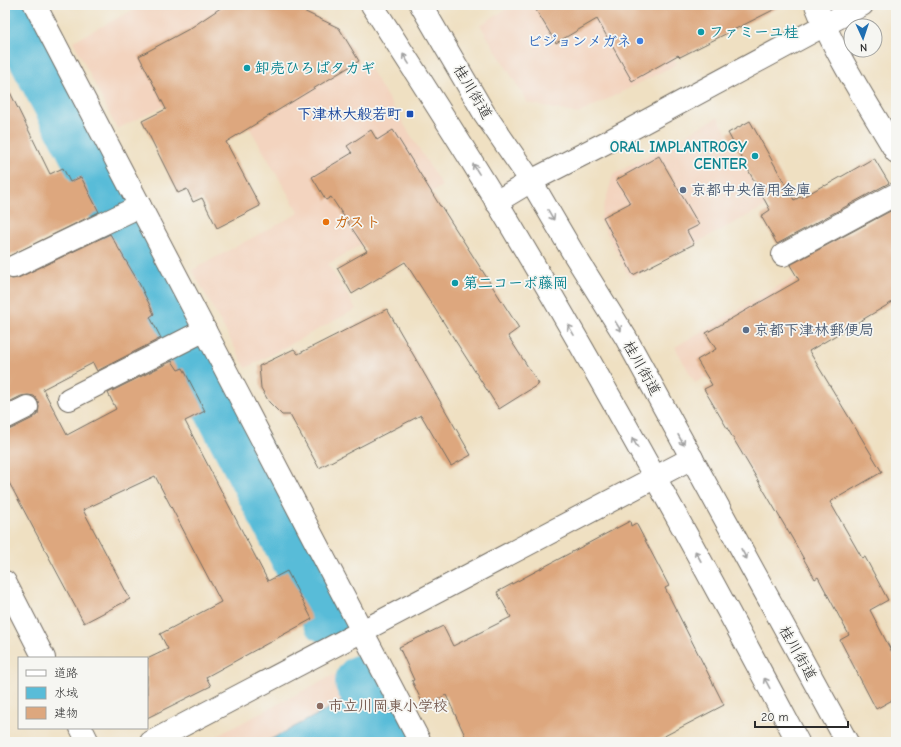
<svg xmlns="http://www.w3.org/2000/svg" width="901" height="747" viewBox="0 0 901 747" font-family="'Comic Neue','Klee One',sans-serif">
<rect width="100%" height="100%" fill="#f6f6f2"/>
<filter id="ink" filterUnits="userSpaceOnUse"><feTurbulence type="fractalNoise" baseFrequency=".025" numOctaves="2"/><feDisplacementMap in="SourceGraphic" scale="8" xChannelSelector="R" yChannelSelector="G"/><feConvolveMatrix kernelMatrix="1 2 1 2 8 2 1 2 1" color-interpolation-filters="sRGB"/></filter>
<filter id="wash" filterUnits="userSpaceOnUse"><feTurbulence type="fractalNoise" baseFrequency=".012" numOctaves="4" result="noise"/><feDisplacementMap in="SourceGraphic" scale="16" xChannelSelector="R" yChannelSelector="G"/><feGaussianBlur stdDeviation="0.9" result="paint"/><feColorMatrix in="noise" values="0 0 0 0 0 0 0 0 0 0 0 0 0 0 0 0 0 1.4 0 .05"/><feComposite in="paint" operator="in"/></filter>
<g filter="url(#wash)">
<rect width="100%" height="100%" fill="#efe0c2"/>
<g fill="#f3d4bf">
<path d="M143,5H290L339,28L360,64L365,61L442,186L399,212L364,243L328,264L356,309L246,368L192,270L299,213L252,132L216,80L117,129L73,41Z"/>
<path d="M513,5H643L677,64L578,114L528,103L480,25Z"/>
<path d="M718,117L766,206L630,278L600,220L613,175Z"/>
<path d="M794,277L817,314L695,383L675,347Z"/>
<path d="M345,669L383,742H205Z"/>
</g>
<path fill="#59bcd8" stroke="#427482" d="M343,701L365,742H266Z"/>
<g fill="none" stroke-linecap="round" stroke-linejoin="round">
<g stroke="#59bcd8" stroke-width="56">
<path d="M9,5L242,447L329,616"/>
<path d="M363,682L394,742"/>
</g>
</g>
<g id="blocks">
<g fill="#dda77e">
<path d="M225,5H291L339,28L359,61L226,142L260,206L217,228L202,198L193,202L187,189L178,193L142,121L166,109L139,56L189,29Z"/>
<path d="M533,5H783L680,57L678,55L632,81L597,19L556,43Z"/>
<path d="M5,82L50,174L63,168L70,182L81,177L99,212L5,258Z"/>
<path d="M750,121L794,200L800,197L801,198L824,185L825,186L874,158L889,183L777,244L761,216L770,210L728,133Z"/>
<path d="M371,130L377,140L393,130L440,206H441L519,328L508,336L539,384L499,409L405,262L352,294L337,268L367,251L331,197L326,200L312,177L352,153L347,146Z"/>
<path d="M659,156L699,225L687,231L694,244L633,275L603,217L630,203L616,180Z"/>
<path d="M896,208V300L809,351L882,472L830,502L862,558L865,557L888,600L870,610L896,660V698L876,709L840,640L849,635L818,577L815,579L792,538L704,389L712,385L697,360L716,349L706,333L799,280L790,265Z"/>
<path d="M110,234L139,283L154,314L150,317L161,338L97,371L93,363L43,389L67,435L116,409L108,393L172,361L178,370L183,368L205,411L185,421L268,581L287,571L312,619L206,677L211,686L147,718V659L168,649L160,634L221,602L155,476L83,510L130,599L84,623L5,475V430L11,429L33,418L38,414L39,407L38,401L34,396L28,395L21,396L5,404V276L12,279L18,278Z"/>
<path d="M387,309L471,455L451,466L421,415L319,468L290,415H282L269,402L261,388L259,366L294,349L298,354Z"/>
<path d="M630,521L631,526L636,523L669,586L665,588L724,705L653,742H468L446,695L424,706L412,681L414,680L399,647L443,626L453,646L511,617L497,592Z"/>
</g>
</g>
</g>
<g filter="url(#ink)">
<use href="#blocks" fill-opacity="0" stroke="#706a60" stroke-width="1"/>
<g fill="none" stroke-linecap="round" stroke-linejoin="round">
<g stroke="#706a60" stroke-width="24">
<g id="minor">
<path d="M35,5L420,742"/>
<path d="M372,5C415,71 457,137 498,204C603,380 702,560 798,742"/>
<path d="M421,5L484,113L531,181L572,251L626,338L847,742"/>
<path d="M816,5C836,57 868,104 896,152"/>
<path d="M496,202L531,181L609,141L862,5"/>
<path d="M783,255L896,194"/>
<path d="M13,267L140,206"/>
<path d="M69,399L205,330"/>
<path d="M5,418L27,407"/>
<path d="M5,582L44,658"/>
<path d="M81,728L88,742"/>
<path d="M151,742L692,458"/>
</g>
</g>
<use href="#minor" stroke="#fff" stroke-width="22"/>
</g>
<defs><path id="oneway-shaft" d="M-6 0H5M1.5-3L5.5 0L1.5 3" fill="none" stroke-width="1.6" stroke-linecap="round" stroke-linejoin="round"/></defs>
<g stroke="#a0a0a0">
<use href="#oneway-shaft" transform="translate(406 59) rotate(-122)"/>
<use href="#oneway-shaft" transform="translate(476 169) rotate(-122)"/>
<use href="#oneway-shaft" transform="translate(551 215) rotate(60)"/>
<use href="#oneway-shaft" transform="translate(618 326) rotate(58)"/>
<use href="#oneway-shaft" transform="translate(571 330) rotate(-120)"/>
<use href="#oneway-shaft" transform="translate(681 440) rotate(61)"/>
<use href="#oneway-shaft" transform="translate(635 443) rotate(-120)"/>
<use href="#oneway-shaft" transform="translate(744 554) rotate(61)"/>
<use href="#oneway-shaft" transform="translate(698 556) rotate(-119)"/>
<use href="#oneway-shaft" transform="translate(767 683) rotate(-118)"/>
</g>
</g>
<g fill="#0f9aa8" stroke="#f6f6f2" stroke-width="1.5">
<circle cx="701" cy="32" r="4"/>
<circle cx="247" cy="68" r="4"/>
<circle cx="755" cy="156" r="4"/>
<circle cx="455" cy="283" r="4"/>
</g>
<circle fill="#3f7fe0" stroke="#f6f6f2" stroke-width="1.5" cx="640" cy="41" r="4"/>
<rect fill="#1a4fb4" stroke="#f6f6f2" stroke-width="1.5" x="406" y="110" width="8" height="8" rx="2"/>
<g fill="#5c6f8a" stroke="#f6f6f2" stroke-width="1.5">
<circle cx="683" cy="190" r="4"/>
<circle cx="746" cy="330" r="4"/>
</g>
<circle fill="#e8710a" stroke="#f6f6f2" stroke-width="1.5" cx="326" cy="222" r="4"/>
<circle fill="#8d6e63" stroke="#f6f6f2" stroke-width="1.5" cx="320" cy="706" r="4"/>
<g text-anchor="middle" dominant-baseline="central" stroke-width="3.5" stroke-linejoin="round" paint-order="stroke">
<g font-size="15" font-weight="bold" fill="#0d838f" stroke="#f6f6f2" text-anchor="start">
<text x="709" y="32">ファミーユ桂</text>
<text x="255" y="68">卸売ひろばタカギ</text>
<text x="747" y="147" text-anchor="end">ORAL IMPLANTROGY<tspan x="747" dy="17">CENTER</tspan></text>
<text x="463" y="283">第二コーポ藤岡</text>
</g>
<g font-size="15" font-weight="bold" fill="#366cbe" stroke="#f6f6f2" text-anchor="end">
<text x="632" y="41">ビジョンメガネ</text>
</g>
<g font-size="15" fill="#2b2b2b" stroke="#f6f6f2">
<text transform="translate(473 92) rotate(59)">桂川街道</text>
<text transform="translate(642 368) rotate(61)">桂川街道</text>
<text transform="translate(798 653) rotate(61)">桂川街道</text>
</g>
<g font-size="15" font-weight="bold" fill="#164399" stroke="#f6f6f2" text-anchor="end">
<text x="402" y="114">下津林大般若町</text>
</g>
<g font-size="15" font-weight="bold" fill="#4e5e75" stroke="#f6f6f2" text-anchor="start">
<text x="691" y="190">京都中央信用金庫</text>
<text x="754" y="330">京都下津林郵便局</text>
</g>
<g font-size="15" font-weight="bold" fill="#c56008" stroke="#f6f6f2" text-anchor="start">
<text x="334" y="222">ガスト</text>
</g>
<g font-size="15" font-weight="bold" fill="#785e54" stroke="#f6f6f2" text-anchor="start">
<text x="328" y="706">市立川岡東小学校</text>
</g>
</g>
<rect width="901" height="747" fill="none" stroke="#f6f6f2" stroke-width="20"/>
<rect x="18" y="657" width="130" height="72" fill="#f6f6f2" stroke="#a5a5a2"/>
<rect x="26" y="670" width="20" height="6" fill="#ffffff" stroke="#a5a5a2"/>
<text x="54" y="677" font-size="12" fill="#2b2b2b">道路</text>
<rect x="26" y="687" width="20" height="12" fill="#59bcd8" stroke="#a5a5a2"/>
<text x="54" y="697" font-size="12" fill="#2b2b2b">水域</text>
<rect x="26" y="707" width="20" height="12" fill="#dda77e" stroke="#a5a5a2"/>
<text x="54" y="717" font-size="12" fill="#2b2b2b">建物</text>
<g transform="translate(863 38) rotate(177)"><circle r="19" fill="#f6f6f2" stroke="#a5a5a2"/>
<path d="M0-3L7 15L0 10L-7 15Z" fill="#1f6fb2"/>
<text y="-6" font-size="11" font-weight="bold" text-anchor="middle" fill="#2b2b2b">N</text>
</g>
<path d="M755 721v6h93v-6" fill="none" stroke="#2b2b2b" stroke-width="2"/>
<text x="761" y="721" font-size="12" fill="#2b2b2b" stroke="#f6f6f2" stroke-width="3" paint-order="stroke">20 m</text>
</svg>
